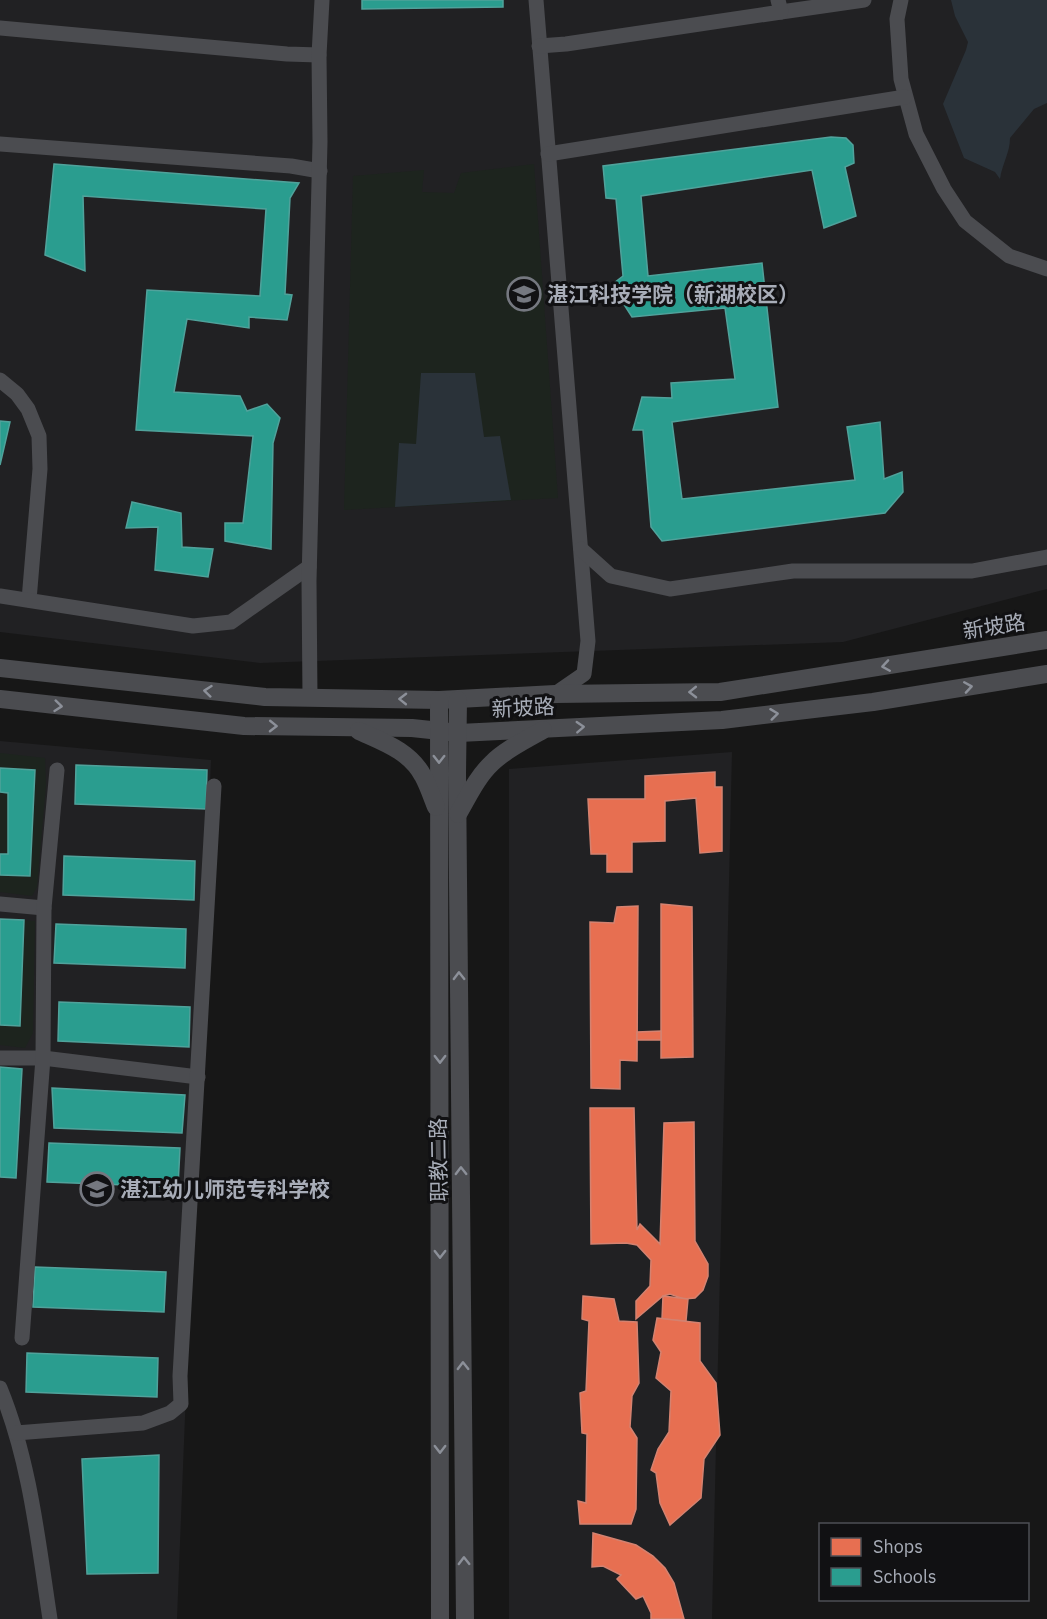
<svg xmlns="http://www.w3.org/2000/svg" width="1047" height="1619" viewBox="0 0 1047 1619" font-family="'IBM Plex Sans','Noto Sans SC',sans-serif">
<rect width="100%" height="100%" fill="#171717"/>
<g fill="#212123">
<path d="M0,0H1047V589L843,642L260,663L0,632Z"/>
<path d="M0,741L211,760L177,1619H0Z"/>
<path d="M732,752L712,1619H509V769Z"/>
</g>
<g fill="#1d241e">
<path d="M534,164L558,498L344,510L353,176L424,170L422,192L454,193L461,173Z"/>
<path d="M0,753L45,758L46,785L37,887L32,896L0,892Z"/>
<path d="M0,919L35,921L33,1033L25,1048L0,1045Z"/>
</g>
<g fill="#2a3239">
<path d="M951,0H1047V103L1034,109L1010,138C1010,153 1002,164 1000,179L995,172L964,158L943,104L966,50L968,42L955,16Z"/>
<path d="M421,373H475L484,437L500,436L511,500L395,507L399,443L416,444Z"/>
</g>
<g fill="#e76f51" stroke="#d48270" stroke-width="1.5">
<path d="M715,772V787H722V851L700,853L696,798L665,801V841L632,842V872H607V854H591L588,799H645V776Z"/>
<path d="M661,904L692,907L693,1057L661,1058Z"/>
<path d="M638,906L637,1061L620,1060V1089L591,1088L590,922L614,923L617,907Z"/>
<path d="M661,1031V1040H637V1032Z"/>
<path d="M590,1108H634L637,1230L640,1224L660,1244L664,1123L694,1122L695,1241L708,1264V1276L703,1290L695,1298L684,1299L670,1294L663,1296L636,1319V1301L650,1286L651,1260L637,1245L626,1243L591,1244Z"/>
<path d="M583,1296L614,1299L619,1321L637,1322L639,1383L632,1396L630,1427L637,1438L636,1509L631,1524H580L578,1501L586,1503L587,1434L582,1433L580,1393L586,1391L589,1321L582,1319Z"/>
<path d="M663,1296L688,1299L686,1321L662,1319Z"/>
<path d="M657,1318L700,1323V1361L716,1383L720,1435L704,1459L701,1498L670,1525L660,1503L656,1473L651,1470L658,1449L669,1432L671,1391L656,1378L661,1352L653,1340Z"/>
<path d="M593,1533L636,1545L653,1556L665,1568L674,1583L684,1619H651V1613L643,1596L636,1599L617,1579L621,1575L603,1566L592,1567Z"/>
</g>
<g fill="#2a9d8f" stroke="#50a29b" stroke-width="1.5">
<path d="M362,0H503V7L362,9Z"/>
<path d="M831,137L846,138L853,145L854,163L845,167L856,216L824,228L812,170L641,196L648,276L762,263L778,407L672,422L682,499L855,480L847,427L880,422L884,479L902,472L903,492L885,513L662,541L651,527L643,430H633L642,397L672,398L671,383L735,379L725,308L632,317L621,300L614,283L623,276L616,199L606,198L603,166Z"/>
<path d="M54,164L299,183L290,198L285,294L292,295L287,320L249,317V328L187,319L174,392L240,396L247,411L267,404L280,418L273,443L271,549L225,541V523H243L253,436L136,430L147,290L260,296L266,209L83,196L85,271L45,255Z"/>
<path d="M0,421L10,422L0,465Z"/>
<path d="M132,502L181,513L182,547L213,549L208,577L155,570L158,527L126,528Z"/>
<path d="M76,765L207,770L206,809L75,804Z"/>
<path d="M0,768L35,770L30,876L0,875V854H8V793L0,792Z"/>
<path d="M64,856L195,861L194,900L63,895Z"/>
<path d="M0,919L24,920L20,1026L0,1025Z"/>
<path d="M56,924L186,929L185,968L54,963Z"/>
<path d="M59,1002L190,1007L189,1047L58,1041Z"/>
<path d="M0,1067L22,1069L16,1178L0,1177Z"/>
<path d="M52,1088L185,1095L182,1133L54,1128Z"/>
<path d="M49,1143L180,1148L178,1187L47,1182Z"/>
<path d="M35,1267L166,1272L164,1312L33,1307Z"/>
<path d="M27,1353L158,1358L157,1397L26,1392Z"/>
<path d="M159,1455L158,1573L87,1574L82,1459Z"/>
</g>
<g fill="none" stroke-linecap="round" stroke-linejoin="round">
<g stroke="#4b4c50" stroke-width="15">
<path d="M536,0L588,641L584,674L555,694"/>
<path d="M901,0L897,19L901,79L916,134L944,189L965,221L1009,256L1047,269"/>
<path d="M781,12L864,0"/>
<path d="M0,28L287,54L319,55"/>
<path d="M539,46L566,44L781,12L778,0"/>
<path d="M0,144L291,166L320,171"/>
<path d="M548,154L905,97"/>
<path d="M0,380L17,394L28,409L39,436L40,469L29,600"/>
<path d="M581,549L611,576L670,589L793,571H972L1047,557"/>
<path d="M0,596L193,626L231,622L309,567"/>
<path d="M310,697L309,581L320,142L319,55L322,0"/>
<path d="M0,904L44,908"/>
<path d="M0,1058H43L198,1077"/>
<path d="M22,1338L43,1058L44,908L57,770"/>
<path d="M0,1388C30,1461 38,1541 50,1619"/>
<path d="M16,1433L143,1423L170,1413L181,1404L180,1376L214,786"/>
</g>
<g stroke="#4b4c50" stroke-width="18">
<path d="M0,668L265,697L439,700L555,694L720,692L1047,640"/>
<path d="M0,699L244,726L412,728L459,733L722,720L873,702L1047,674"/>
<path d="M439,700L440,1619"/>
<path d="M458,700L457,774L465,1619"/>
<path d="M359,731C383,742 410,751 423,776C428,785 432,797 436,807"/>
<path d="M458,814C468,797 477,777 492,763C506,749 526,740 543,730"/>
</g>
</g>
<defs><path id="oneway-chevron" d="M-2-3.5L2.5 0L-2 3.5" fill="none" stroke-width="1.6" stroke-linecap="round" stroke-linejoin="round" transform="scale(1.5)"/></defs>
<g stroke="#8c9099">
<use href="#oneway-chevron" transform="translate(886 666) rotate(171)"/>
<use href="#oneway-chevron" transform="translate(968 687) rotate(-9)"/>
<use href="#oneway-chevron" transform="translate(208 691) rotate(-174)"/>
<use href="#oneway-chevron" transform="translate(693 692) rotate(179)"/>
<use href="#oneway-chevron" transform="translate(403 699) rotate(-179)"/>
<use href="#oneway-chevron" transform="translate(58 706) rotate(6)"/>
<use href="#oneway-chevron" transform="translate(774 714) rotate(-7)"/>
<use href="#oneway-chevron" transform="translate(273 726) rotate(1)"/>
<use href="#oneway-chevron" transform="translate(580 727) rotate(-3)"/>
<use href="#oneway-chevron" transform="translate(439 759) rotate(90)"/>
<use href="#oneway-chevron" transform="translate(459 976) rotate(-91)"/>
<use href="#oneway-chevron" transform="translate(440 1059) rotate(90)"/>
<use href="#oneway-chevron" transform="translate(461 1171) rotate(-91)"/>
<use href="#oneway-chevron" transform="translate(440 1254) rotate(90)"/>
<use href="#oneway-chevron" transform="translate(463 1366) rotate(-91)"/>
<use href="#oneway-chevron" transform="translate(440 1449) rotate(90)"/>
<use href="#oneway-chevron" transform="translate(464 1561) rotate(-91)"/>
</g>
<defs>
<g id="university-ring" transform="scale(1.725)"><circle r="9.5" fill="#111113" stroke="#757880" stroke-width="1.5"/><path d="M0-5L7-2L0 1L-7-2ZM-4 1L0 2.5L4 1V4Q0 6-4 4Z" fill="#757880"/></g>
</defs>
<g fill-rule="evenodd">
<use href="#university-ring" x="524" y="294"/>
<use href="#university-ring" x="97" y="1189"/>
</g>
<g text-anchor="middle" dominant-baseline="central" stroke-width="6" stroke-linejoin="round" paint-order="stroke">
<g font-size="21" font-weight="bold" fill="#a8adb8" stroke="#111113" text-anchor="start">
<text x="547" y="294">湛江科技学院（新湖校区）</text>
<text x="120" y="1189">湛江幼儿师范专科学校</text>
</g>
<g font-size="21" fill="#a8adb8" stroke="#111113">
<text transform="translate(994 626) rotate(-9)">新坡路</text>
<text transform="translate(523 707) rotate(-3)">新坡路</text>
<text transform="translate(438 1160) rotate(-91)">职教二路</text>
</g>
</g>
<rect x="819" y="1523" width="210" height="78" fill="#111113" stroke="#4d4f55" stroke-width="1.5"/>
<rect x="831" y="1538" width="30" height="18" fill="#e76f51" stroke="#4d4f55" stroke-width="1.5"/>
<text x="873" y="1553" font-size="18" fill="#a8adb8">Shops</text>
<rect x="831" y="1568" width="30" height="18" fill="#2a9d8f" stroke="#4d4f55" stroke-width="1.5"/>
<text x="873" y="1583" font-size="18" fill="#a8adb8">Schools</text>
</svg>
